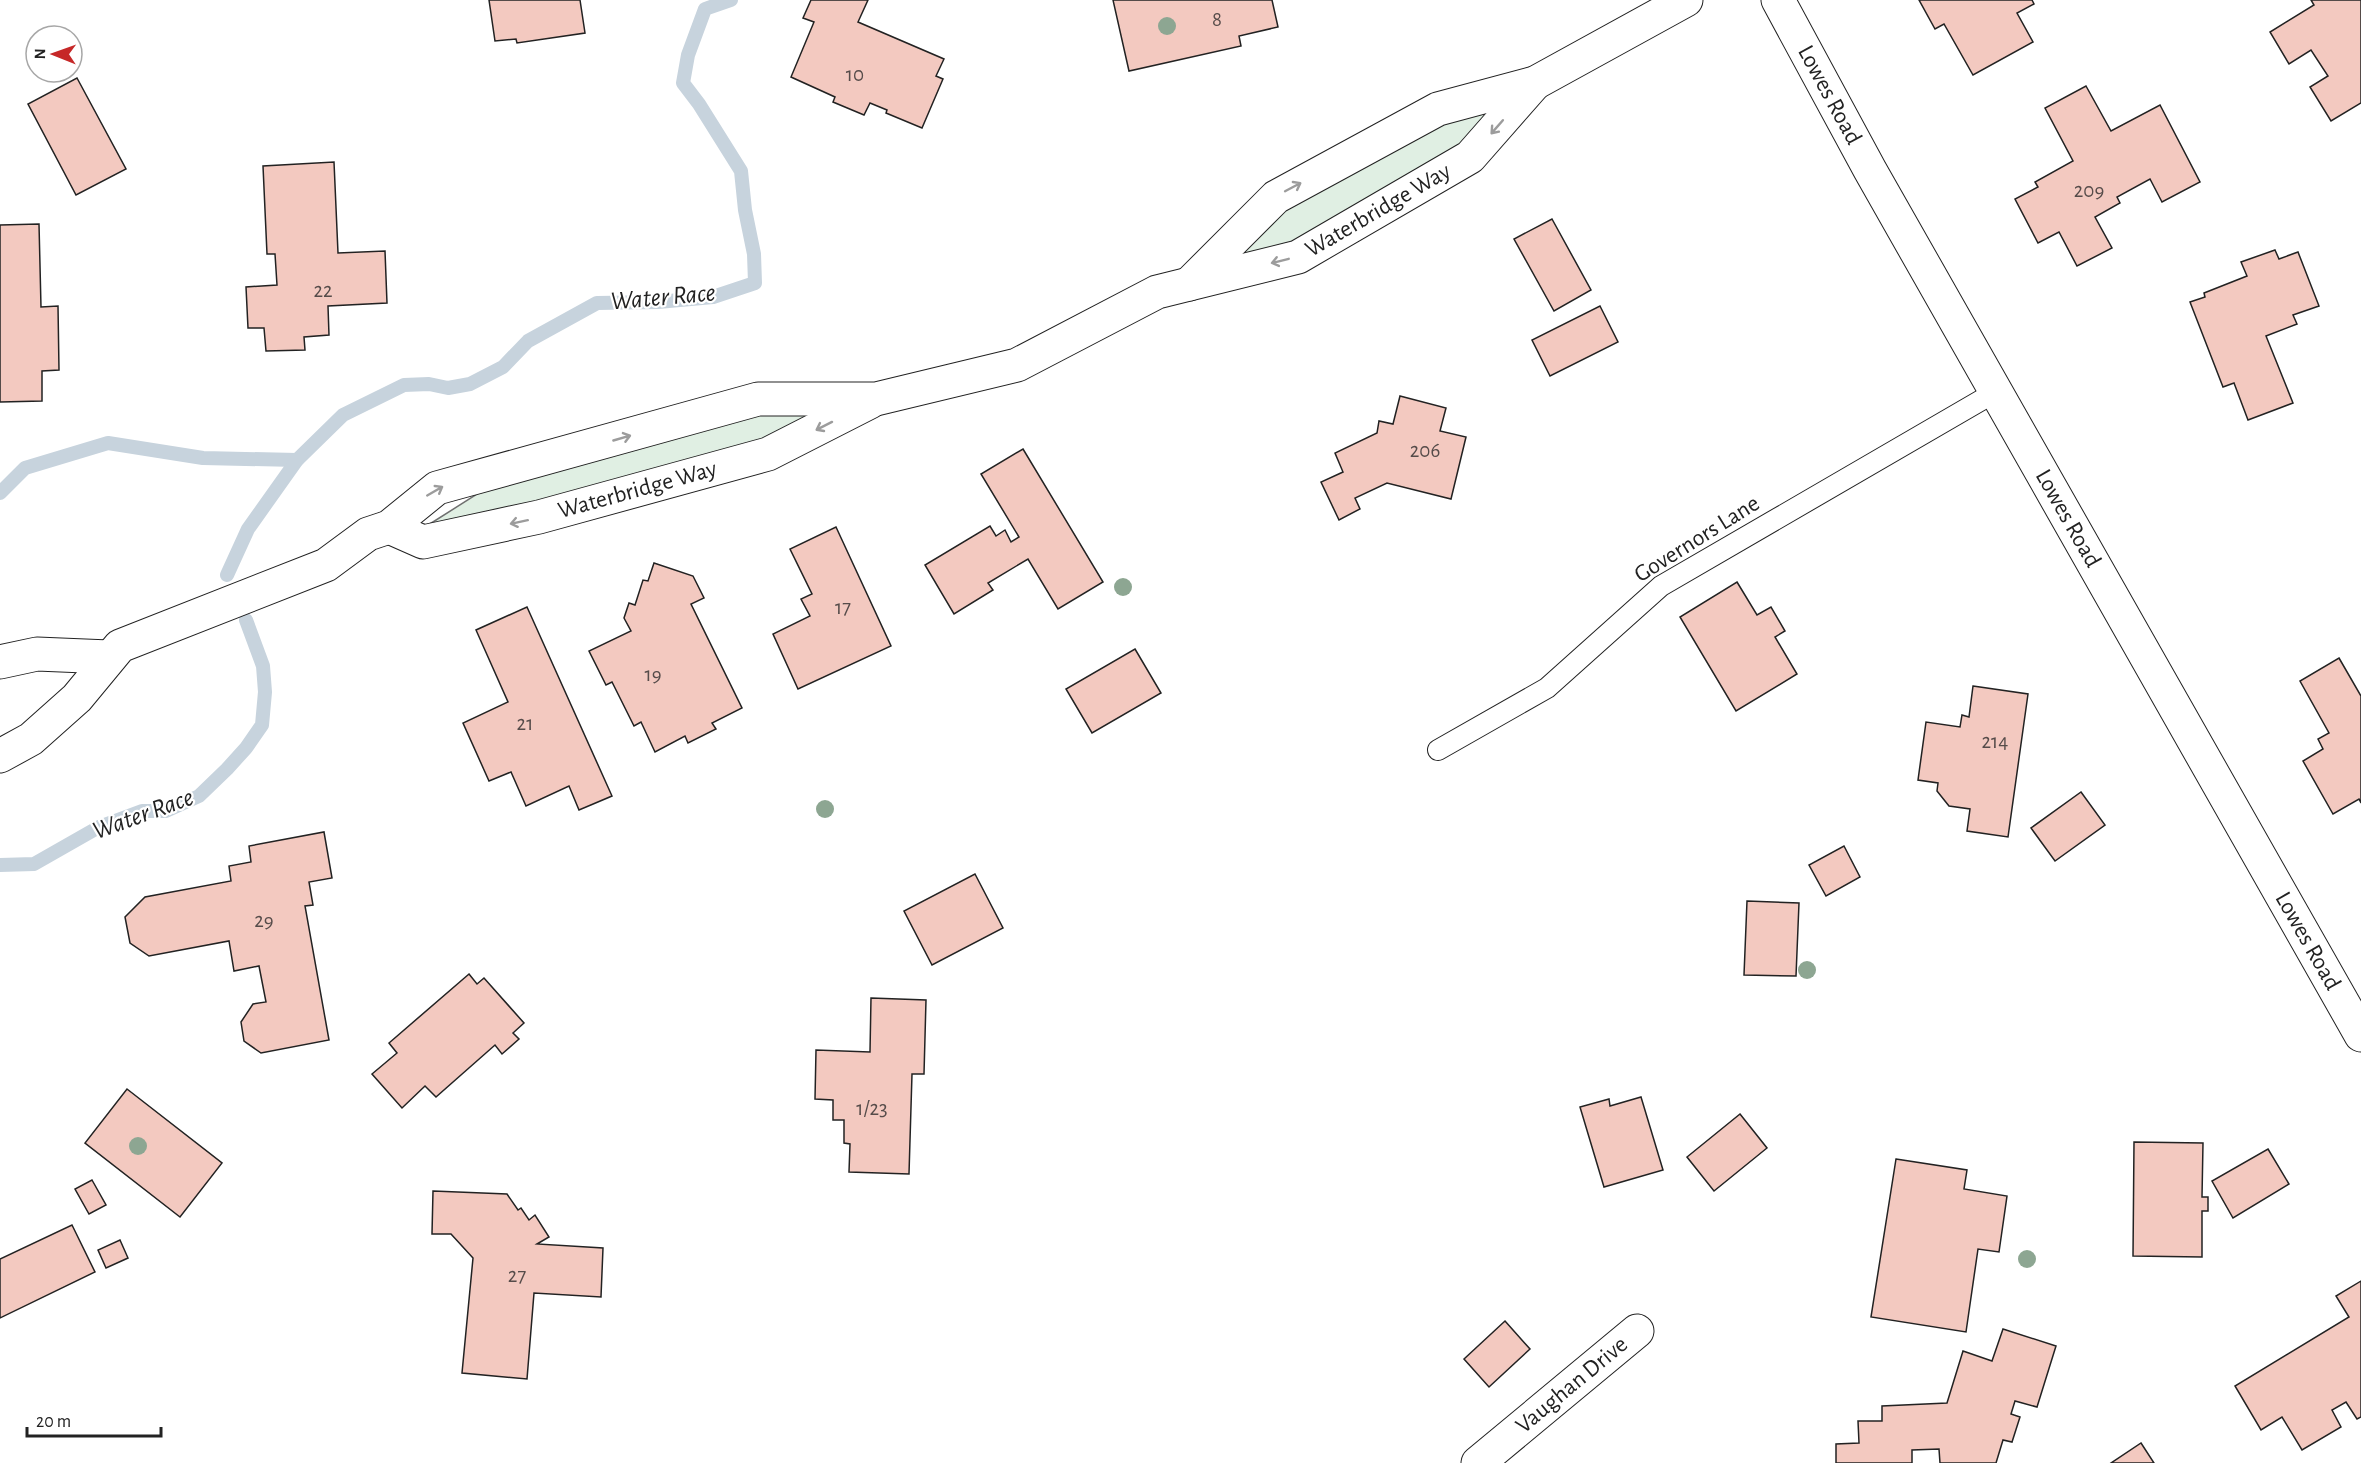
<svg xmlns="http://www.w3.org/2000/svg" width="2361" height="1463" viewBox="0 0 2361 1463" font-family="'Alegreya Sans',sans-serif">
<rect width="100%" height="100%" fill="#fff"/>
<g fill="#e0efe3" stroke="#6f6f6f" stroke-width="1.5">
<path d="M1537,82L1472,156L1300,256L1191,283L1278,196Z"/>
<path d="M762,398H879L771,453L425,527L523,465Z"/>
</g>
<g fill="none" stroke-linecap="round" stroke-linejoin="round">
<g stroke="#c7d3dd" stroke-width="14">
<path d="M0,493L25,468L108,443L203,458L297,460"/>
<path d="M227,575L248,529L297,460L343,415L404,385L429,384L448,388L470,384L503,367L528,341L597,303L658,302L713,297L755,283L754,254L745,210L741,171L699,104L683,83L688,55L705,9L731,0"/>
<path d="M0,865L34,864L99,827L142,811H166L199,796L227,769L246,748L262,725L265,692L263,666L246,620"/>
</g>
</g>
<g fill="#f3c9c0" stroke="#222" stroke-width="1.5">
<path d="M489,0H580L585,33L517,43L516,39L495,41Z"/>
<path d="M811,0H868L858,22L944,59L936,76L943,79L922,128L886,113L887,110L870,103L864,115L833,102L835,97L791,77L814,22L803,18Z"/>
<path d="M1113,0H1272L1278,27L1239,36L1241,46L1129,71Z"/>
<path d="M1919,0H2032L2034,4L2017,13L2033,42L1973,75L1944,24L1935,29Z"/>
<path d="M2311,0H2361V103L2331,121L2310,87L2328,76L2311,50L2289,64L2270,32L2314,5Z"/>
<path d="M77,78L126,169L76,195L28,104Z"/>
<path d="M2086,86L2111,131L2160,105L2200,182L2162,202L2150,179L2117,197L2120,203L2095,217L2112,248L2077,266L2059,232L2038,243L2015,199L2038,187L2035,182L2073,161L2045,108Z"/>
<path d="M334,162L338,253L385,251L387,303L328,306L329,335L304,337L305,350L266,351L264,328H248L246,287L277,285L275,254H267L263,166Z"/>
<path d="M1552,219L1591,290L1554,311L1514,239Z"/>
<path d="M39,224L41,307L58,306L59,370L42,371V401L0,402V225Z"/>
<path d="M2275,250L2279,259L2298,252L2319,306L2293,315L2297,324L2266,336L2293,403L2248,420L2234,383L2223,387L2190,302L2205,297L2204,293L2247,276L2241,262Z"/>
<path d="M1600,306L1618,342L1550,376L1532,340Z"/>
<path d="M1400,396L1446,408L1440,431L1466,437L1451,499L1387,483L1355,498L1360,509L1339,520L1321,482L1343,472L1335,453L1377,433L1379,421L1393,424Z"/>
<path d="M1023,449L1103,582L1058,609L1028,559L988,583L993,590L954,614L925,565L990,526L996,536L1005,530L1011,542L1019,537L981,474Z"/>
<path d="M836,527L891,646L798,689L773,634L810,616L801,599L812,594L790,549Z"/>
<path d="M654,563L693,576L704,598L691,604L742,708L712,723L716,729L688,743L685,736L655,752L641,722L634,726L612,682L606,685L589,651L631,631L624,618L629,603L635,605L643,580L648,581Z"/>
<path d="M1737,582L1757,615L1771,607L1785,631L1775,637L1797,674L1736,711L1680,617Z"/>
<path d="M527,607L612,796L579,810L569,786L526,806L511,772L489,781L463,723L508,702L476,630Z"/>
<path d="M1135,649L1161,693L1092,733L1066,689Z"/>
<path d="M2339,658L2361,696V803L2359,799L2333,814L2303,761L2323,749L2318,739L2329,733L2300,681Z"/>
<path d="M1973,686L2028,694L2008,837L1967,831L1970,809L1949,806L1937,791L1938,783L1918,780L1926,722L1960,727L1962,715L1969,717Z"/>
<path d="M2081,792L2105,825L2055,861L2031,828Z"/>
<path d="M324,832L332,878L309,882L313,905L305,906L329,1040L261,1053L244,1041L241,1022L253,1004L266,1002L259,966L234,971L229,941L149,956L130,943L125,917L145,897L231,881L229,866L251,862L249,846Z"/>
<path d="M1844,846L1860,877L1826,896L1809,865Z"/>
<path d="M975,874L1003,928L932,965L904,911Z"/>
<path d="M1747,901L1799,903L1796,976L1744,975Z"/>
<path d="M469,974L477,984L484,978L524,1023L513,1033L519,1039L502,1054L495,1045L436,1097L425,1086L402,1108L372,1074L397,1053L389,1043Z"/>
<path d="M871,998L926,1000L924,1074H912L909,1174L849,1172L850,1144L844,1143V1120H833V1100L815,1099L816,1050L870,1052Z"/>
<path d="M127,1089L222,1163L180,1217L85,1143Z"/>
<path d="M1641,1097L1663,1170L1604,1187L1580,1107L1609,1099L1610,1106Z"/>
<path d="M1740,1114L1767,1148L1714,1191L1687,1157Z"/>
<path d="M2134,1142L2203,1143L2202,1197H2208V1211H2202V1257L2133,1256Z"/>
<path d="M2268,1149L2289,1184L2233,1218L2212,1181Z"/>
<path d="M1896,1159L1967,1170L1964,1189L2007,1196L1999,1252L1978,1249L1966,1332L1871,1317Z"/>
<path d="M92,1180L106,1205L89,1214L75,1189Z"/>
<path d="M433,1191L507,1194L518,1210L521,1208L529,1220L535,1215L549,1237L537,1244L603,1248L601,1297L534,1293L527,1379L462,1373L473,1258L451,1234H432Z"/>
<path d="M72,1225L95,1272L0,1318V1259Z"/>
<path d="M120,1240L128,1258L106,1268L98,1250Z"/>
<path d="M2361,1281V1417L2357,1419L2346,1402L2332,1410L2341,1427L2302,1450L2282,1417L2261,1430L2235,1386L2349,1317L2336,1296Z"/>
<path d="M1505,1321L1530,1349L1489,1387L1464,1359Z"/>
<path d="M2003,1329L2056,1346L2037,1407L2015,1401L2011,1414L2020,1417L2012,1442L2003,1440L1996,1463H1940L1939,1449L1912,1450V1463H1836V1444L1859,1443L1858,1421H1882V1406L1947,1403L1963,1351L1992,1361Z"/>
<path d="M2141,1443L2154,1463H2111Z"/>
</g>
<g fill="none" stroke-linecap="round" stroke-linejoin="round">
<g stroke="#222" stroke-width="22">
<path id="service" d="M1438,750L1547,688L1661,586L1997,391"/>
</g>
<g stroke="#222" stroke-width="35">
<g id="minor">
<path d="M1189,284L1276,197L1438,109L1535,83L1686,0"/>
<path id="s1" d="M389,527L423,542L539,517L768,454L870,402"/>
<path d="M0,662L37,654L109,657"/>
<path id="s2" d="M0,756L31,739L77,698L120,646L326,565L368,534L389,527L437,488L758,399H876L1017,365L1157,292L1298,257L1470,157L1535,83"/>
<path id="s3" d="M1478,1463L1637,1331"/>
</g>
</g>
<g stroke="#222" stroke-width="35">
<g id="secondary">
<path id="s4" d="M1778,0L1870,170L2361,1035"/>
</g>
</g>
<use href="#service" stroke="#fff" stroke-width="20"/>
<use href="#minor" stroke="#fff" stroke-width="33"/>
<use href="#secondary" stroke="#fff" stroke-width="33"/>
</g>
<g fill="#8da692">
<circle cx="1167" cy="26" r="9"/>
<circle cx="1123" cy="587" r="9"/>
<circle cx="825" cy="809" r="9"/>
<circle cx="1807" cy="970" r="9"/>
<circle cx="138" cy="1146" r="9"/>
<circle cx="2027" cy="1259" r="9"/>
</g>
<defs><path id="oneway-shaft" d="M-6 0H5M1.5-3L5.5 0L1.5 3" fill="none" stroke-width="1.6" stroke-linecap="round" stroke-linejoin="round" transform="scale(1.5)"/></defs>
<g stroke="#9c9c9c">
<use href="#oneway-shaft" transform="translate(1497 127) rotate(131)"/>
<use href="#oneway-shaft" transform="translate(1293 187) rotate(-28)"/>
<use href="#oneway-shaft" transform="translate(1280 261) rotate(166)"/>
<use href="#oneway-shaft" transform="translate(824 426) rotate(153)"/>
<use href="#oneway-shaft" transform="translate(622 438) rotate(-16)"/>
<use href="#oneway-shaft" transform="translate(435 491) rotate(-30)"/>
<use href="#oneway-shaft" transform="translate(519 522) rotate(168)"/>
</g>
<g text-anchor="middle" dominant-baseline="central" stroke-width="4.5" stroke-linejoin="round" paint-order="stroke">
<g font-size="21" fill="#564c4a">
<text x="1217" y="19">8</text>
<text x="855" y="74">10</text>
<text x="2089" y="190">209</text>
<text x="323" y="290">22</text>
<text x="1425" y="450">206</text>
<text x="843" y="607">17</text>
<text x="653" y="674">19</text>
<text x="525" y="723">21</text>
<text x="1995" y="741">214</text>
<text x="264" y="920">29</text>
<text x="872" y="1108">1/23</text>
<text x="517" y="1275">27</text>
</g>
<g font-size="24" fill="#222" stroke="#fff">
<text stroke="none"><textPath href="#s4" startOffset="108">Lowes Road</textPath></text>
<text stroke="none"><textPath href="#s2" startOffset="1514">Waterbridge Way</textPath></text>
<text stroke="none"><textPath href="#s1" startOffset="258">Waterbridge Way</textPath></text>
<text stroke="none"><textPath href="#s4" startOffset="594">Lowes Road</textPath></text>
<text transform="translate(1697 539) rotate(-32)">Governors Lane</text>
<text stroke="none"><textPath href="#s4" startOffset="1080">Lowes Road</textPath></text>
<text stroke="none"><textPath href="#s3" startOffset="122">Vaughan Drive</textPath></text>
</g>
<g font-size="26" font-style="italic" fill="#222" stroke="#fff">
<text transform="translate(663 297) rotate(-5)">Water Race</text>
<text transform="translate(143 814) rotate(-20)">Water Race</text>
</g>
</g>
<g transform="translate(54 54) rotate(271)"><circle r="28" fill="#ffffff" stroke="#a7a7a7" stroke-width="1.5"/>
<path d="M0-4.5L10 22L0 15L-10 22Z" fill="#c62828"/>
<text y="-9" font-size="16" font-weight="bold" text-anchor="middle" fill="#222222">N</text>
</g>
<path d="M27 1427v9h134v-9" fill="none" stroke="#222222" stroke-width="3"/>
<text x="36" y="1427" font-size="18" fill="#222222" stroke="#ffffff" stroke-width="4.5" paint-order="stroke">20 m</text>
</svg>
